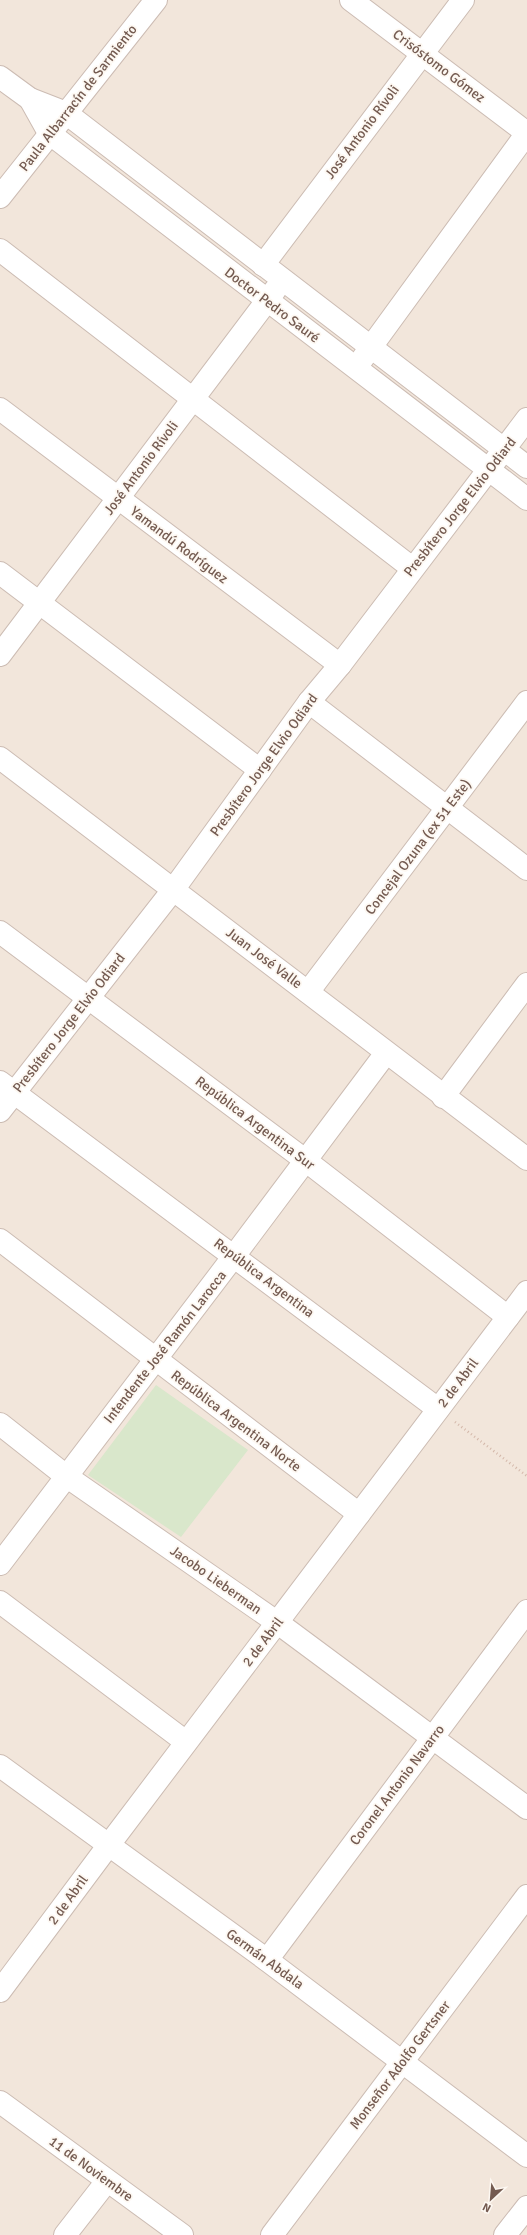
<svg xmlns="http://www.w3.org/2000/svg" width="527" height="2235" viewBox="0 0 527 2235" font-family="Signika,sans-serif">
<rect width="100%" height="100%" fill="#fbf4ec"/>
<rect fill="#f2e6db" x="0" y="0" width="527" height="2235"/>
<path fill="#d9e7cb" d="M156,1385L248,1450L181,1537L88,1475Z"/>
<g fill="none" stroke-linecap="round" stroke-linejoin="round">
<g stroke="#ccbcb3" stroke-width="24">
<g id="minor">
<path d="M351,0L527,133"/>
<path d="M0,77L30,99L66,113L527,467"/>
<path d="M30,99L49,133L527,499"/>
<path d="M0,197L156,0"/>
<path d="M0,250L412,568"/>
<path d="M263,265L463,0"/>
<path d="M363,358L527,133"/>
<path d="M0,409L340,665"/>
<path d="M0,573L260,770"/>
<path d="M0,655L275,290"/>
<path d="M309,702L527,869"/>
<path d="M0,758L527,1159"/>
<path d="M0,932L305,1160L508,1317"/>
<path d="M308,992L527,702"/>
<path d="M0,1082L438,1409"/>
<path d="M443,1097L527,984"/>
<path d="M0,1111L173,890L309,702L340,665L527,419"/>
<path d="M0,1240L359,1514"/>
<path d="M0,1424L66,1476L278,1623L527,1808"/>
<path d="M0,1564L234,1256L386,1053"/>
<path d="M0,1602L186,1742"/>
<path d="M0,1766L267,1960L527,2156"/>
<path d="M267,1960L527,1611"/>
<path d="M0,1991L108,1846L527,1292"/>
<path d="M0,2102L182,2235"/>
<path d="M65,2235L107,2181"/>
<path d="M272,2235L527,1896"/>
<path d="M505,2235L527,2207"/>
</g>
</g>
<path stroke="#d3b7a9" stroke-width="2.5" stroke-dasharray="1 3" stroke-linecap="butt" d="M455,1422L527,1476"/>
<use href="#minor" stroke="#fff" stroke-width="22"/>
</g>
<g text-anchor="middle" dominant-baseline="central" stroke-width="3.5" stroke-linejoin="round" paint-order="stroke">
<g font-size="14" fill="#745b51" stroke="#fdf8f2">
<text transform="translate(439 66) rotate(37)">Crisóstomo Gómez</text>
<text transform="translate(78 98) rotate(-52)">Paula Albarracín de Sarmiento</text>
<text transform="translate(362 132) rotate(-53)">José Antonio Rívoli</text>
<text transform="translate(272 305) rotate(37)">Doctor Pedro Sauré</text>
<text transform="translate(141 468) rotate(-53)">José Antonio Rívoli</text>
<text transform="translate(460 507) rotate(-52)">Presbítero Jorge Elvio Odiard</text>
<text transform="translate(179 545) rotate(37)">Yamandú Rodríguez</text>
<text transform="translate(264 765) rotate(-54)">Presbítero Jorge Elvio Odiard</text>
<text transform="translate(418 847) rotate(-53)">Concejal Ozuna (ex 51 Este)</text>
<text transform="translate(264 958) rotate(37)">Juan José Valle</text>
<text transform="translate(69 1023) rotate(-52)">Presbítero Jorge Elvio Odiard</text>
<text transform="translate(255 1123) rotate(37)">República Argentina Sur</text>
<text transform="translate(264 1278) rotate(37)">República Argentina</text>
<text transform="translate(165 1347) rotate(-52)">Intendente José Ramón Larocca</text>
<text transform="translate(458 1383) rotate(-53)">2 de Abril</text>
<text transform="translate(236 1421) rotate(37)">República Argentina Norte</text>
<text transform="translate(216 1580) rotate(35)">Jacobo Lieberman</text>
<text transform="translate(263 1642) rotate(-53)">2 de Abril</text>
<text transform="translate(397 1785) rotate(-53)">Coronel Antonio Navarro</text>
<text transform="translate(68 1900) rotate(-54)">2 de Abril</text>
<text transform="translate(265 1959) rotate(36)">Germán Abdala</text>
<text transform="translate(400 2065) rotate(-53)">Monseñor Adolfo Gertsner</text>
<text transform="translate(91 2169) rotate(36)">11 de Noviembre</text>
</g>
</g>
<g transform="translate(491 2199) rotate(206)" stroke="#fdf8f2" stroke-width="3" paint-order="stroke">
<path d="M0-3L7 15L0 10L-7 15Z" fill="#745b51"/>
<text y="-6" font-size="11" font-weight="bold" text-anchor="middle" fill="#745b51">N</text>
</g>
</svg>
